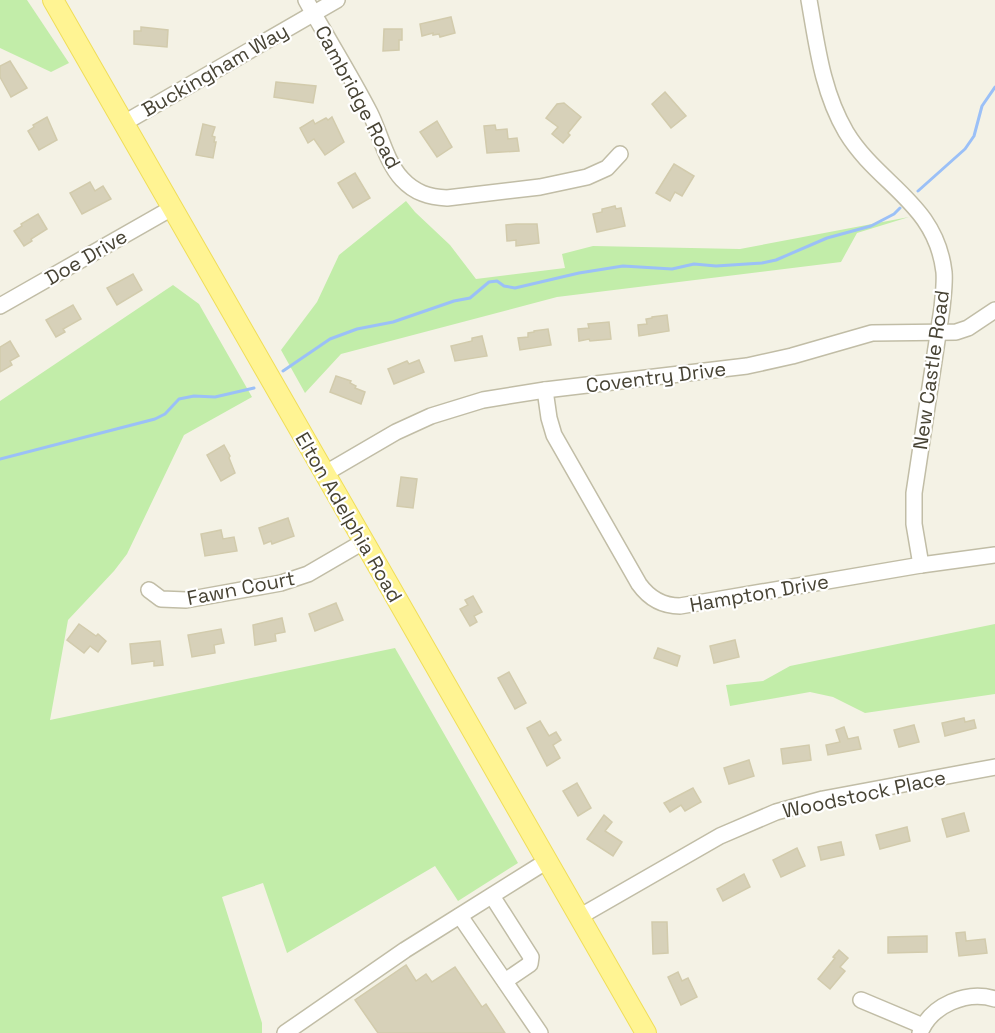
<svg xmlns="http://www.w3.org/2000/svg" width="995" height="1033" viewBox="0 0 995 1033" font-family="'Space Grotesk',sans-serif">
<rect width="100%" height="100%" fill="#f4f2e5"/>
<g fill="#c2eda9">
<path d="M0,0H27L69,63L51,72L0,48Z"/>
<path d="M406,201L415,212L450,245L476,279L565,268L562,254L593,246L740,249L909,217L857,233L841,262L557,297L341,354L305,393L281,350L317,302L339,255Z"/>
<path d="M173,285L199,304L252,397L184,435L127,554L114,571L68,620L50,720L395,648L518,863L458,901L435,866L287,953L263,883L222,897L262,1023V1033H0V401Z"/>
<path d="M995,624V694L865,713L833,697L810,692L730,706L726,685L763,681L790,666Z"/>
</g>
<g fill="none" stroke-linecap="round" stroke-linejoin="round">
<g stroke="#9bc0f7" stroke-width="3">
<path d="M918,191L965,149L974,136L982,106L995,87"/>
<path d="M283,371L330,339L357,329L393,322L454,301L470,298L489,282L497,281L504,286L515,288L579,273L623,266L672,269L694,264L716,266L762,263L776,260L827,238L871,226L894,214L900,208"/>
<path d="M0,459L155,419L165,414L179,399L194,396L215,397L254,388"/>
</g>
</g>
<g fill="#d7d1b9" stroke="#d2cbac" stroke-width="1.5">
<path d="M451,17L455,33L440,37L439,34L433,35V33L422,36L420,24Z"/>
<path d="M141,27L168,30L167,47L134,44V31H141Z"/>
<path d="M384,29H402V40H399V50L383,51Z"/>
<path d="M10,61L27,88L11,97L0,77V66Z"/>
<path d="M276,82L316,86L313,103L274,97Z"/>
<path d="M665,92L686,116L671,128L652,104Z"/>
<path d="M564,103L581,117L568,133L570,135L563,143L552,134L558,127L546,118L557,104Z"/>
<path d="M47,117L57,140L39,150L28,131L34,127L33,125Z"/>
<path d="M332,117L344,142L325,155L314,139L308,143L300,128L313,120L315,124L326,118L328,120Z"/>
<path d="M437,121L452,147L437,157L420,132Z"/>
<path d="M203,124L215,127L212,136L215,137L214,142H216L213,158L196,155Z"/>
<path d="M495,125L496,130L507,129L508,139L517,138L519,151L487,153L484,126Z"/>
<path d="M674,164L694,176L682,196L675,192L670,201L656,193Z"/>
<path d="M355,173L370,198L353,208L338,183Z"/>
<path d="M90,182L95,191L103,186L111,199L82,214L70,193Z"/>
<path d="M615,206L616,209L621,208L625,226L597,232L593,214L602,212V209Z"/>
<path d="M38,214L47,229L31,239L32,241L24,246L14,231L22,226L21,224Z"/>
<path d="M516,224H537L539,243L516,246V240L507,241L506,225Z"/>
<path d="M133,274L142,290L117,305L107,288Z"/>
<path d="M73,305L81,319L63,329L65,332L56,337L46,320Z"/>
<path d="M667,315L669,331L639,336L638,325L647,324L646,319L652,318V317Z"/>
<path d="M609,322L611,339L590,341L589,339L579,341L578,329L589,328L588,324Z"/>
<path d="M548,329L551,345L520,350L518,338L528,337V333L534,332V331Z"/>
<path d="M482,336L487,356L455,361L451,346L472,341V338Z"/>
<path d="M10,341L19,356L10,361L12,365L0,372V347Z"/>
<path d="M419,360L424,372L394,384L388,369L407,361L409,364Z"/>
<path d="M336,376L351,381L350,383L356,386L355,388L365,392L361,404L330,392Z"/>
<path d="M224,445L230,456L229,458L235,473L221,481L207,455Z"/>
<path d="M401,477L417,479L413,508L397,506Z"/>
<path d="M288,518L294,536L272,544L271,541L264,544L259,528Z"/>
<path d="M221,530L223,539L234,537L237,551L205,556L201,534Z"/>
<path d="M473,596L482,612L474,616L477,622L470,626L460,609L468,605L465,600Z"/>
<path d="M336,603L343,620L315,631L309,614Z"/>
<path d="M282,618L285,632L275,634L276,641L255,645L253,625Z"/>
<path d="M79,624L96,636L98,634L106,641L98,652L90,646L84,653L67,640Z"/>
<path d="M221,629L224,643L214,645L215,653L192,657L188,635Z"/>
<path d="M735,640L739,657L714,663L710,646Z"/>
<path d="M160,641L163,665L154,666V661L132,664L130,644Z"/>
<path d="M658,648L680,656L677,666L654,658Z"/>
<path d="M509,672L526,703L515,709L498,678Z"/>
<path d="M964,718L965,722L974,720L976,728L945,736L942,723Z"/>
<path d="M540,721L549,736L556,732L561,740L553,745L560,758L547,766L527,728Z"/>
<path d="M914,725L919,742L899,747L894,730Z"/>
<path d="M844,727L848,739L858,737L861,749L828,755L826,745L840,742L836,730Z"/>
<path d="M809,745L811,760L783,764L781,749Z"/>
<path d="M749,760L754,776L729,784L724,768Z"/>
<path d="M577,783L591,808L578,816L563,791Z"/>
<path d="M693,788L701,802L685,811L681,805L670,812L664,803Z"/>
<path d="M964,813L969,831L947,837L942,819Z"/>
<path d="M604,815L612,822L605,831L622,842L613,856L587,839Z"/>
<path d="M907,827L910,841L880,849L876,835Z"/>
<path d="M841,842L844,855L821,860L818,847Z"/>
<path d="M797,848L805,866L781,877L773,860Z"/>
<path d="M744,874L750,887L723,901L717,889Z"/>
<path d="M652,922H667L668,953L653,954Z"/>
<path d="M965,932L966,941L985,939L987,953L959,956L956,933Z"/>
<path d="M927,936V952L888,953V937Z"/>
<path d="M839,950L848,958L840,967L845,971L830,989L818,979L835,958L833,957Z"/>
<path d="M406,965L416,981L426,974L432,982L455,967L482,1007L486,1004L505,1033H378L355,1000Z"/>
<path d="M678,972L682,981L688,978L697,997L681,1005L668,977Z"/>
</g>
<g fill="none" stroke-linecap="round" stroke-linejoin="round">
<g stroke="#c1bda6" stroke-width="18">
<g id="minor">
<path d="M306,0C327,38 350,74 370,113C380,133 386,162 402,179C415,193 429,197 447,198L540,187L587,177L607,168L620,154"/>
<path d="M809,0C817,45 822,91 846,132C878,185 936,203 944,272C945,284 943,296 942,308L914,493V524L921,565"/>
<path d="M124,123L337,0"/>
<path d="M0,306L172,208"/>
<path d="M545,390L549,418L554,435L639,584C649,598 663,606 680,606L921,565L995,555"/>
<path d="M324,474L396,432L431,416L483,400L545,390L747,366L792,356L872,333L956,332L968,328L995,310"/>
<path d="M149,590L161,599L186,600L281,583L308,574L363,542"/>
<path d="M492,896L531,957L530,964L505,981"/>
<path d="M460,916L540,1033"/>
<path d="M579,917L720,836L776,812L823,799L995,767"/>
<path d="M861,1000L923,1026"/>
<path d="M285,1033L405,950L547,861"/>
<path d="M920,1033C931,1005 967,990 995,999"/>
</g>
</g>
<g stroke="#f0de58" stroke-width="22">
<path id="major" d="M53,0L646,1033"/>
</g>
<use href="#minor" stroke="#fff" stroke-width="15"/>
<use href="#major" stroke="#fff493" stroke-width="20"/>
</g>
<g text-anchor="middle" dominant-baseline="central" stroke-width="4.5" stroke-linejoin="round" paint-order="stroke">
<g font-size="20" fill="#474334" stroke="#fff">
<text transform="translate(215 70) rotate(-30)">Buckingham Way</text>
<text transform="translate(358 97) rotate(62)">Cambridge Road</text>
<text transform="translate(86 257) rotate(-30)">Doe Drive</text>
<text transform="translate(931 370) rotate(-82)">New Castle Road</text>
<text transform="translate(656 377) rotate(-7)">Coventry Drive</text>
<text transform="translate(349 517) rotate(60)">Elton Adelphia Road</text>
<text transform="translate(241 588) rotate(-11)">Fawn Court</text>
<text transform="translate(759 593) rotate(-10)">Hampton Drive</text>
<text transform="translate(864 794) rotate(-12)">Woodstock Place</text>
</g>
</g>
</svg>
